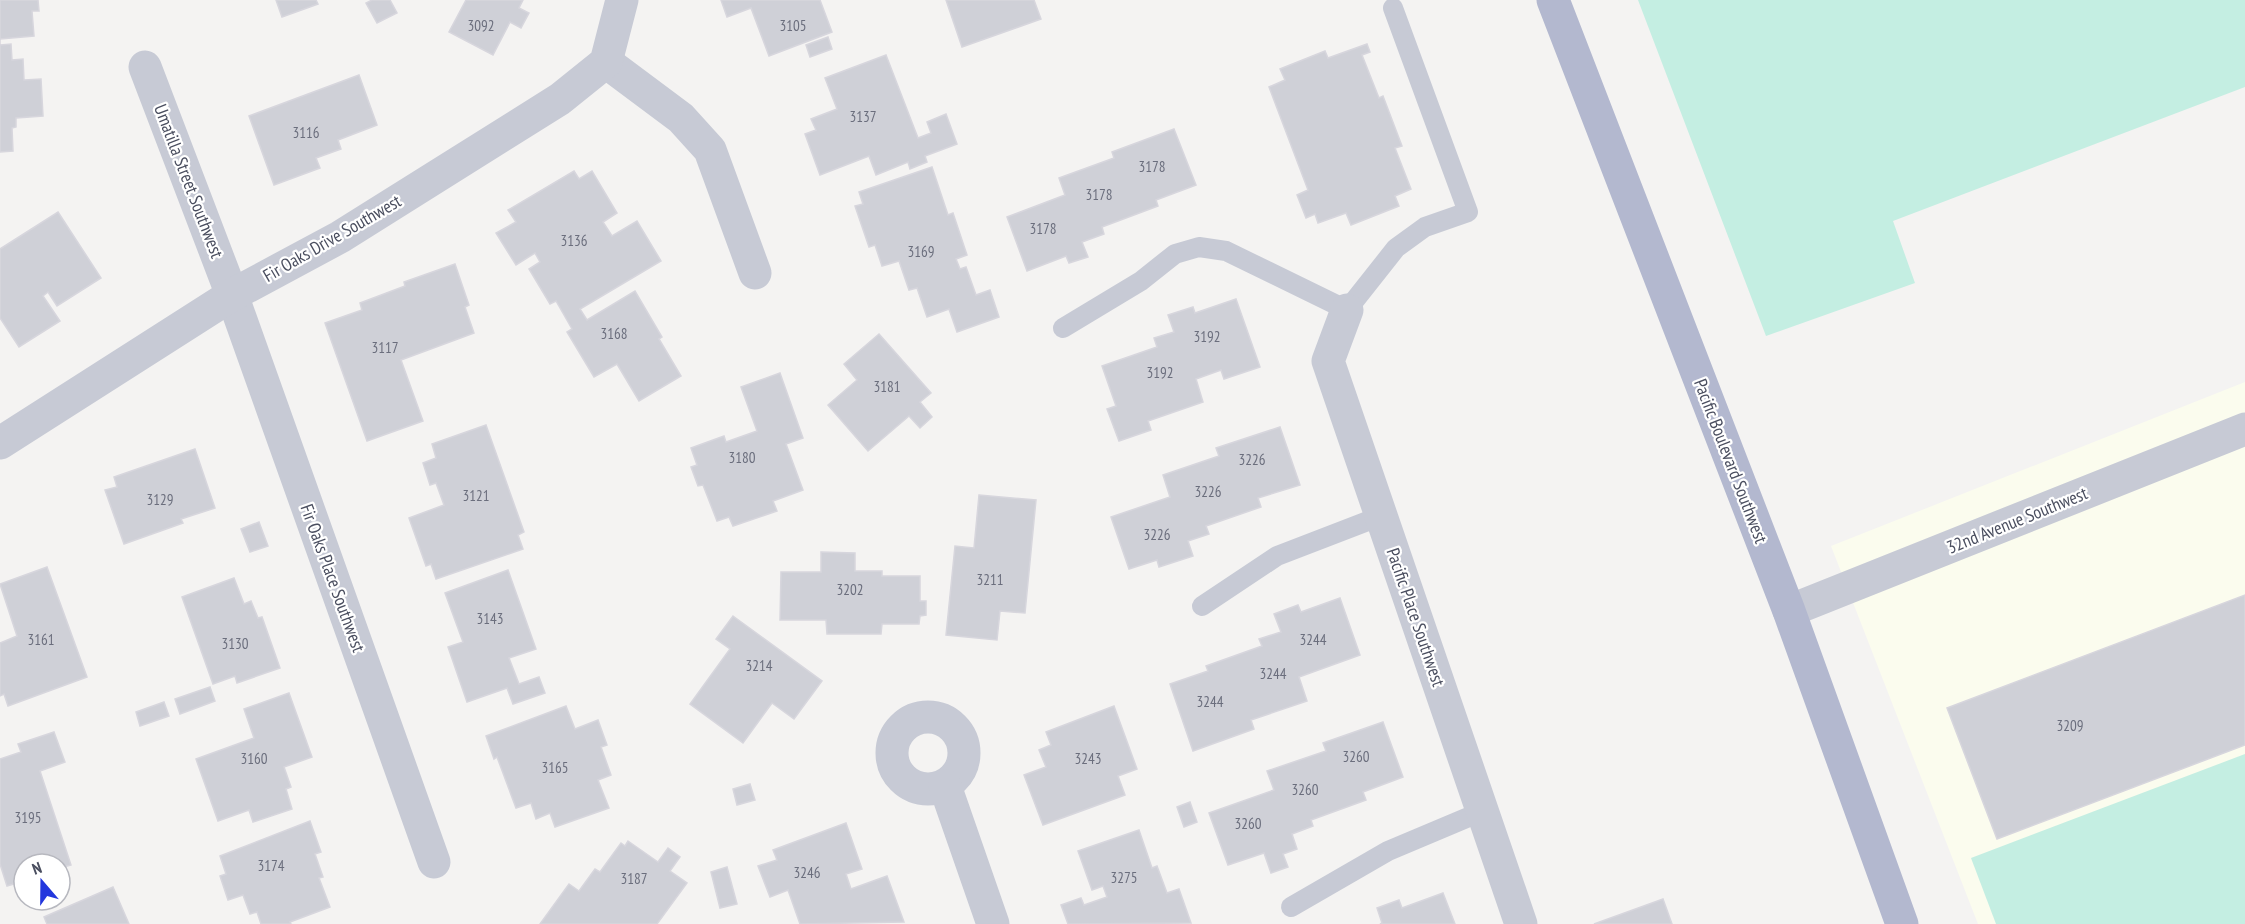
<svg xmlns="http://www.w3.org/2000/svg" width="2245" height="924" viewBox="0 0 2245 924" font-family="'PT Sans Narrow',sans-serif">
<rect width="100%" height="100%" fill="#f4f3f2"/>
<path fill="#fbfcee" d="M2245,382V924H1978L1831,546Z"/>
<g fill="#c4eee2">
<path d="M1638,0H2245V87L1893,221L1915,283L1766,336Z"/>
<path d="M2245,754V924H1996L1971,858Z"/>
</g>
<g fill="#cfd0d7" stroke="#d7d6dd" stroke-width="1.5">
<path d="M0,0H38L39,11H32L34,36L0,39V45L11,44L12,60L23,59L24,80L41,79L43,116L16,118V127L12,128L13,151L0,152Z"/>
<path d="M276,0H316L318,4L282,17Z"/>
<path d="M372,0H390L397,13L377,23L366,3Z"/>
<path d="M466,0H523L519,8L529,13L521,28L510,22L493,55L449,32Z"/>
<path d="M721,0H820L832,32L769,56L751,8L727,17Z"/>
<path d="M946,0H1034L1041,19L962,47Z"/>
<path d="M828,37L832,49L810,57L806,45Z"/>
<path d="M1367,44L1370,52L1362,55L1379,98L1383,96L1402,146L1395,148L1411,189L1395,196L1399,206L1351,225L1346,213L1318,223L1315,214L1306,218L1297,195L1308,190L1269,87L1285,80L1280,69L1325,51L1328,58Z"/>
<path d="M886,55L918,138L931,133L927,122L946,114L957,144L925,156L927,162L910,169L908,162L876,175L869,156L820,175L805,134L816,130L811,119L837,109L825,78Z"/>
<path d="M359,75L377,125L338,140L341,149L316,158L320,168L274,185L249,116Z"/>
<path d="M1174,129L1196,185L1156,200L1158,206L1102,227L1104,234L1082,242L1088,257L1069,263L1066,256L1027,271L1007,217L1065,195L1059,178L1114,158L1112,152Z"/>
<path d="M932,167L948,215L953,213L967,255L956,259L960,269L966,267L976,295L990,290L999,317L957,332L949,309L927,317L917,288L909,290L899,261L882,266L875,245L869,247L855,206L863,204L859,192Z"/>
<path d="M574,171L579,179L592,171L617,213L603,222L612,236L637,221L661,261L580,309L587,320L635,291L662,337L659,339L681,376L639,401L617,364L594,377L567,332L572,329L556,301L550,304L529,269L540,262L535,253L516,265L496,233L516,222L508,210Z"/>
<path d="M58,212L101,278L57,306L48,292L43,296L60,321L19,347L0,318V249Z"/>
<path d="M455,264L469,305L465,307L474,333L401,360L423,421L367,441L325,323L362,310L360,303L405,286L404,282Z"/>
<path d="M1236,299L1260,367L1224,379L1221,370L1196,379L1203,402L1148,421L1151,430L1119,441L1107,409L1116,406L1102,366L1157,347L1154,338L1174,332L1168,315L1193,307L1195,313Z"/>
<path d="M879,334L931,393L920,402L932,417L920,428L909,416L868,451L828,405L857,380L844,364Z"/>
<path d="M780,373L803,438L786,444L803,490L773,501L777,511L733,526L729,517L717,521L703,485L698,486L691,467L697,465L691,448L724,436L726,442L757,431L741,387Z"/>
<path d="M486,425L524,532L518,535L523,549L436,579L431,564L426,566L409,518L444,505L436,483L430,485L423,463L436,458L432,444Z"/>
<path d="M1280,427L1300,485L1258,498L1261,507L1206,526L1209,534L1188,541L1193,556L1159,567L1157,560L1129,569L1111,517L1170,497L1163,475L1219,456L1216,448Z"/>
<path d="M195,449L215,508L181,519L183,523L124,544L105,490L117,487L114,477Z"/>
<path d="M979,495L1036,500L1025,613L1000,611L997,640L946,635L955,546L974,548Z"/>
<path d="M259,522L268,546L250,552L241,529Z"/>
<path d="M821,552L855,553V571H882V576H920V601H926V615L920,616L919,624H882L881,634H827L826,620H780L781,572H821Z"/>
<path d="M47,567L87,677L8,706L4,694L0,696V643L17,636L0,584Z"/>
<path d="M508,570L536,649L509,658L519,684L539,677L545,693L513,704L507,688L467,702L448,647L463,642L445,593Z"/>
<path d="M234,578L244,604L251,601L258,618L262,617L280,668L237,683L235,676L213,684L182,597Z"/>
<path d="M2245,595V745L1997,839L1947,708Z"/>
<path d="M1340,598L1360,655L1299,677L1307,701L1251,720L1254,729L1193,751L1170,684L1208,671L1206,666L1262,646L1259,639L1281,632L1274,614L1298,605L1301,612Z"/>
<path d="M733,616L822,681L794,719L772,703L743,743L690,704L730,649L716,639Z"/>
<path d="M210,687L215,701L180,714L175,699Z"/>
<path d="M289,693L312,757L284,767L291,787L286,789L292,809L253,822L249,810L218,821L196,759L254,738L244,709Z"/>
<path d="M164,702L169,716L140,726L136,712Z"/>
<path d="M566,706L575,729L598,720L607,745L601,747L611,775L598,780L609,808L555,827L550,813L536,819L531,803L516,808L497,757L494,759L486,736Z"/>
<path d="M1114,706L1137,769L1118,776L1125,795L1043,825L1024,775L1046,767L1039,750L1051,745L1046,732Z"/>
<path d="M1383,722L1403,777L1363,792L1366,800L1311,820L1313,826L1292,834L1297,849L1283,854L1288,867L1271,873L1264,853L1228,865L1209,813L1274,790L1267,771L1326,751L1323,743Z"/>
<path d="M54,732L65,762L40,771L71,865L60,868V864H24V881L7,886L0,864V759L21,752L18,744Z"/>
<path d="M750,784L755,800L737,805L733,789Z"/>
<path d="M1190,802L1197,822L1184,827L1177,807Z"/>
<path d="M310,821L321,852L315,854L323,877L319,878L330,907L290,922L291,924H261L257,912L250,914L243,895L228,900L220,876L226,874L220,856Z"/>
<path d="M846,823L862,869L846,874L851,889L887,876L904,922L800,924L788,890L770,897L758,866L777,860L773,850Z"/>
<path d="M1139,830L1152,868L1157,866L1167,893L1179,889L1191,923L1068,924L1061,905L1081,898L1084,905L1107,897L1103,886L1092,890L1078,851Z"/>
<path d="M628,841L658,862L668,848L680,857L670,871L687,883L657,924H540L569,884L579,891L595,869L600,872L621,843L625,846Z"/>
<path d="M727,867L737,904L720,908L711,872Z"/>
<path d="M113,887L129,924H47L44,917Z"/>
<path d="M1443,893L1455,924H1380L1382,923L1377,908L1399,900L1402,908Z"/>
<path d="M1663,899L1672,924H1594Z"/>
</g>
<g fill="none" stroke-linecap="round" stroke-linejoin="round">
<g stroke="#c7cad5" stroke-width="20">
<path d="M1063,328L1141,281L1175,254L1199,247L1226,251L1347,310L1396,248L1425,227L1468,212L1393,8"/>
<path d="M1202,606L1277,556L1381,516"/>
<path d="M1291,907L1388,851L1483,811"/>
</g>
<g stroke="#c7cad5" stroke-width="33">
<path d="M606,62L681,118L710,150L755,273"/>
<path d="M145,67L232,295L434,862"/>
<path d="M1347,310L1328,361L1521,924"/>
<path d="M0,443L232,295L340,237L560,99L606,62L622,0"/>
<path d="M1789,611L2245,429"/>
<circle cx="928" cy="753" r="36"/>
<path d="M945,786L993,924"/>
</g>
<path stroke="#b3b8cf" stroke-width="33" d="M1553,0L1789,611L1902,924"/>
</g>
<g text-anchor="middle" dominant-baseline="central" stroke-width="4.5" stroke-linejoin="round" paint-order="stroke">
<g font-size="15" fill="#6b6e7d">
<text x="481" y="25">3092</text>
<text x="793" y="25">3105</text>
<text x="863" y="116">3137</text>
<text x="306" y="132">3116</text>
<text x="1152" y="166">3178</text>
<text x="1099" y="194">3178</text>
<text x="1043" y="228">3178</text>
<text x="574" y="240">3136</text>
<text x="921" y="251">3169</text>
<text x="614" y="333">3168</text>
<text x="1207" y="336">3192</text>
<text x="385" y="347">3117</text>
<text x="1160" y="372">3192</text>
<text x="887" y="386">3181</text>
<text x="742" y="457">3180</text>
<text x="1252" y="459">3226</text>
<text x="1208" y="491">3226</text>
<text x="476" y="495">3121</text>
<text x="160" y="499">3129</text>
<text x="1157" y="534">3226</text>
<text x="990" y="579">3211</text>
<text x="850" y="589">3202</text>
<text x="490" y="618">3143</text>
<text x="41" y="639">3161</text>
<text x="1313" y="639">3244</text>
<text x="235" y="643">3130</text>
<text x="759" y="665">3214</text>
<text x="1273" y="673">3244</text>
<text x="1210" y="701">3244</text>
<text x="2070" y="725">3209</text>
<text x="1356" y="756">3260</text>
<text x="254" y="758">3160</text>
<text x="1088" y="758">3243</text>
<text x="555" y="767">3165</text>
<text x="1305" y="789">3260</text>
<text x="28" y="817">3195</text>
<text x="1248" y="823">3260</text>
<text x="271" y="865">3174</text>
<text x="807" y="872">3246</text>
<text x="1124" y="877">3275</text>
<text x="634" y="878">3187</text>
</g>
<g font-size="18" fill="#4a4e5f" stroke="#fff">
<text transform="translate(189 181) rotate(69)">Umatilla Street Southwest</text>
<text transform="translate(332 238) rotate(-30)">Fir Oaks Drive Southwest</text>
<text transform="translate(1731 461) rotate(69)">Pacific Boulevard Southwest</text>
<text transform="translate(2017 520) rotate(-22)">32nd Avenue Southwest</text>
<text transform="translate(333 578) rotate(70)">Fir Oaks Place Southwest</text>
<text transform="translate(1416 617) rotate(71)">Pacific Place Southwest</text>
</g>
</g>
<g transform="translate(42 882) rotate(340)"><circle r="28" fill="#ffffff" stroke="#b7b8bf" stroke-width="1.5"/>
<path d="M0-4.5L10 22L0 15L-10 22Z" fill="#2337dd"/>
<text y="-9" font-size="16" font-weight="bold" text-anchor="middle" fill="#4a4e5f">N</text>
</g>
</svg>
